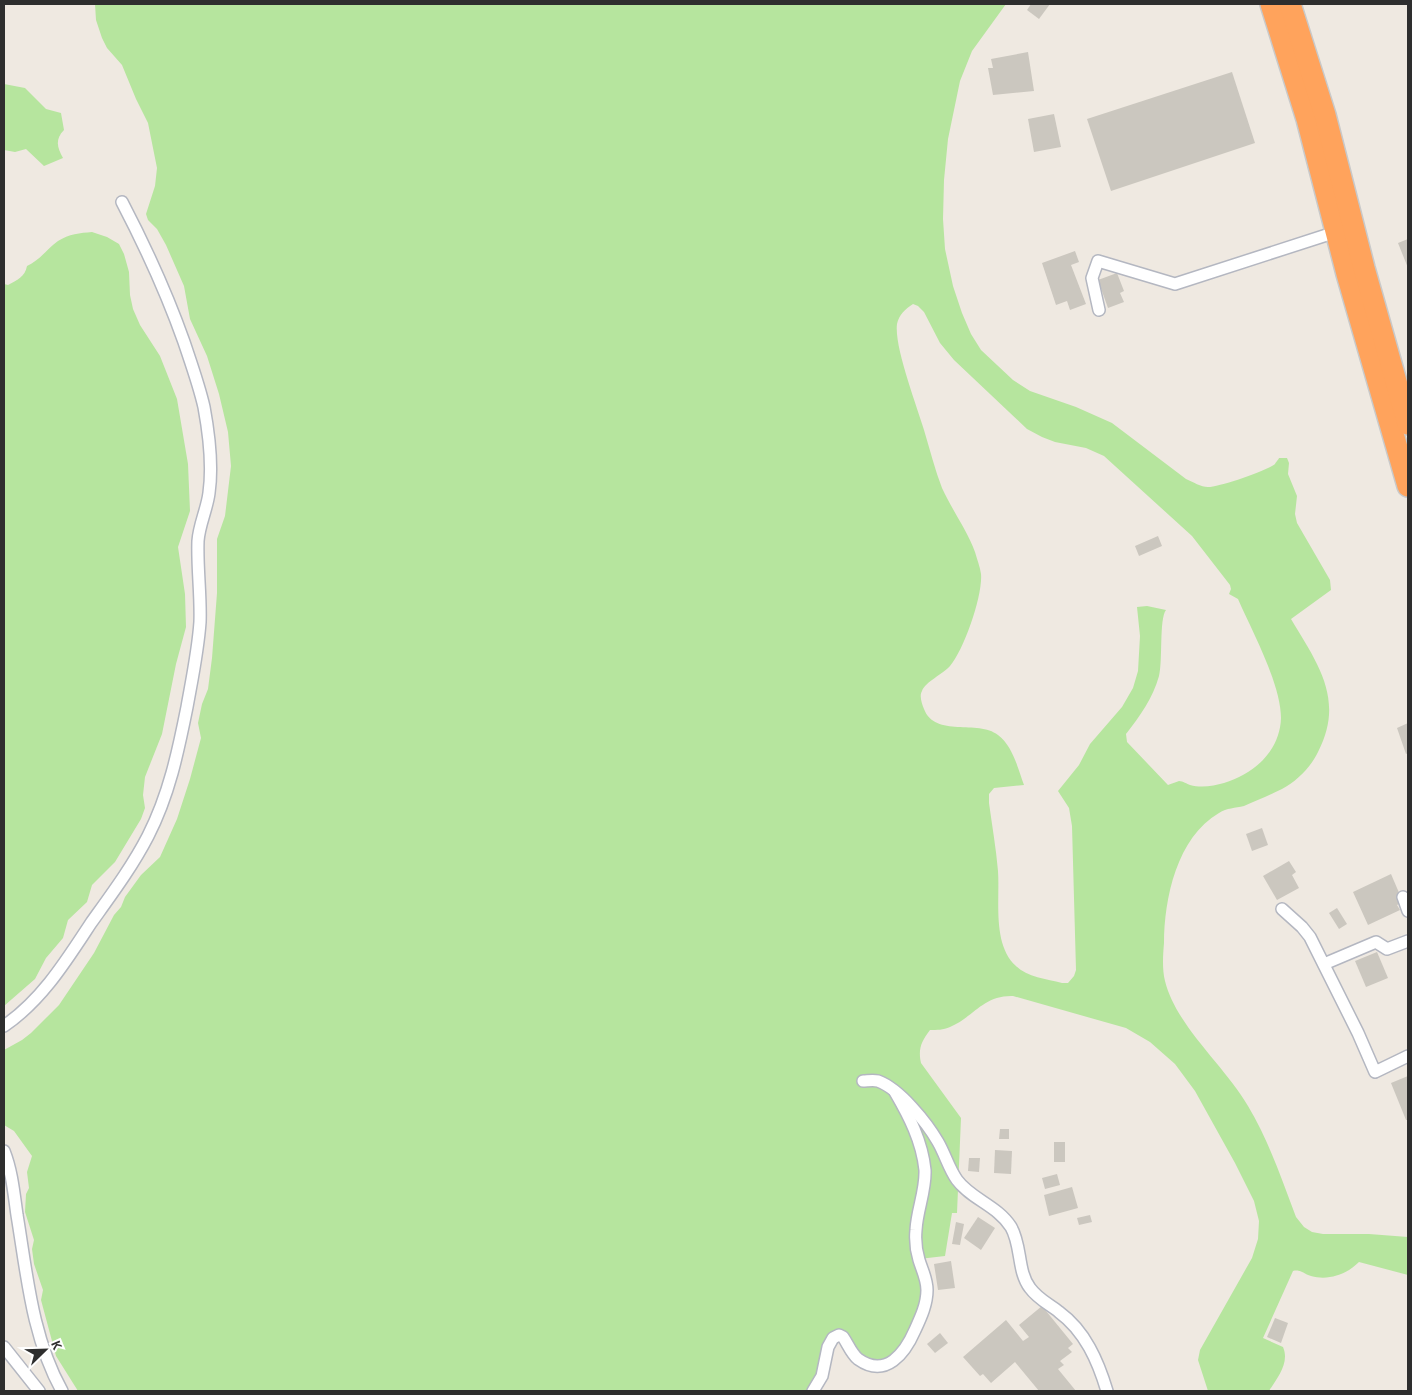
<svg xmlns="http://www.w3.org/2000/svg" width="1412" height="1395" viewBox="0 0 1412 1395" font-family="'Alegreya Sans',sans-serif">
<rect width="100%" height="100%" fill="#efe9e1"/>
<g fill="#b6e59e" fill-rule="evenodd">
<path d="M95,4H1006L972,51L960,81L948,139L944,180L943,219L945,249L953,286L962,313L971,334L981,350L1013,380L1030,391L1076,407L1112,423L1186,479C1193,482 1201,487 1208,487C1219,487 1266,471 1275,464C1275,463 1279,459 1279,458H1287L1289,463L1288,474L1297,496L1295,514L1297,523L1330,580L1331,590L1291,619C1318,664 1345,700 1318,752C1311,767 1297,781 1282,789C1270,795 1256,801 1244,806C1235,808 1227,808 1219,813C1177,837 1164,899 1164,943C1163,955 1162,969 1165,981C1176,1026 1225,1066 1248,1106C1269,1141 1282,1180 1296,1217L1304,1227L1312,1232L1323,1234H1369L1408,1237V1275L1359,1262C1347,1274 1329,1281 1311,1276C1304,1274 1300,1269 1293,1271L1263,1338L1283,1347C1290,1363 1277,1378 1269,1391H1208L1198,1360L1200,1350L1252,1258L1258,1239L1259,1221L1254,1201L1235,1163L1195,1091L1175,1064L1150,1042L1126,1028L1013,996C983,995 974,1017 950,1027C943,1030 937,1030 930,1030C921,1042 918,1049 921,1063L961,1118L957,1213H952L945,1256L919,1259L927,1288L904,1351L874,1365L839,1335L813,1391H78L56,1356L41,1300L43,1290L34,1264L32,1249L34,1240L25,1212L26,1194L29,1188L27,1172L32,1156L14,1131L4,1125V1050L22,1040L31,1033L59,1005L94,953L114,915L121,907L125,897L141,875L160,857L177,819L190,779L201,738L198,723L202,704L208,689L212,658L217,593V539L225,516L231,466L228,432L219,394L207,356L190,319L184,286L166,245L157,229L148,220L146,214L155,186L157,168L148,123L136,99L122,65L107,48L102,38L96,20ZM913,304L918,306L924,312L940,343L954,360L1027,429L1042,437L1055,442L1086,448L1104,456L1192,536L1230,585L1231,589L1229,594L1238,599C1252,631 1281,684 1281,718C1280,751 1254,774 1224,783C1214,786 1201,788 1190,785C1187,784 1183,781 1179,781C1176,782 1171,784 1168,785L1127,742L1126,734C1140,716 1153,698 1159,676C1163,661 1159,619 1166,610L1147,606L1137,607L1140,636L1138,671L1133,688L1122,707L1090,744L1079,765L1058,791L1069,808L1072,826L1076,970L1074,976L1068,983H1062C1047,979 1027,977 1016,966C992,944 1000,900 998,871C996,848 992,825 989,803V794L994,788L1024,785C1018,769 1013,746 998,735C978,719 935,738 924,709C922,704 919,696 922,691C925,682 943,674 950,666C964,650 983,595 981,574C980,567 977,559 975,552C967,530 952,510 942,488C935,470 930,450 924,430C917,406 894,347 897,324C899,315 905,309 913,304Z"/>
<path d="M4,84L25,88L46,109L61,113L64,130C55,139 57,147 63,158L44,166L26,149L15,152L4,150Z"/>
<path d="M92,232L107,237L119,244L124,254L129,272L130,295L133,309L140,325L160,356L177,399L188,464L190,511L178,547L185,594L186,627L176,664L162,734L145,777L143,795L145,808L141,819L115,862L92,885L87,902L68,920L63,938L46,958L35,979L4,1006V284L8,285C17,280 25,277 27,266C40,260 47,249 58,241C69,234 80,233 92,232Z"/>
</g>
<g fill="#cbc7bf">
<path d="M1031,4H1050L1039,19L1027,10Z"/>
<path d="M1028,52L1034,91L993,95L988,68H993L991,59Z"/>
<path d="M1232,72L1255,143L1111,191L1087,119Z"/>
<path d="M1054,114L1061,147L1034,152L1028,119Z"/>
<path d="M1408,239V268L1398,243Z"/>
<path d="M1075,251L1079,262L1071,265L1086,304L1070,310L1067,301L1056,305L1042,263Z"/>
<path d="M1117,273L1124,291L1120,293L1124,302L1108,308L1098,280Z"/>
<path d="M1158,536L1162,546L1139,556L1135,546Z"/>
<path d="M1408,723V753L1406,754L1397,728Z"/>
<path d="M1262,828L1268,845L1252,851L1246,834Z"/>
<path d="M1289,861L1296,872L1292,875L1299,888L1277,900L1263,876Z"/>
<path d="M1391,874L1403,902L1397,905L1400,910L1368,925L1353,892Z"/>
<path d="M1337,908L1347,924L1339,929L1329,913Z"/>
<path d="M1377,952L1388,978L1366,987L1355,961Z"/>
<path d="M1408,1076V1120H1406L1391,1083Z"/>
<path d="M1000,1129H1009V1139H999Z"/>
<rect x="1054" y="1142" width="11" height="20"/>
<path d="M995,1150L1012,1151L1011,1174L994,1173Z"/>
<path d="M969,1158H980L979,1172L968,1171Z"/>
<path d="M1057,1174L1060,1185L1045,1189L1042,1178Z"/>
<path d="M1072,1187L1078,1208L1049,1216L1044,1195Z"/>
<path d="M1090,1215L1092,1222L1079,1225L1077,1218Z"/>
<path d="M978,1217L995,1228L981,1250L964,1238Z"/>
<path d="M956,1222L964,1224L960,1245L952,1244Z"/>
<path d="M951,1261L955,1288L938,1290L934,1264Z"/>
<path d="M1042,1306L1073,1344L1068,1348L1072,1352L1060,1361L1064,1365L1058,1369L1076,1391H1039L1015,1362L991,1383L983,1374L980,1376L963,1357L1006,1320L1023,1341L1029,1337L1019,1325Z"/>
<path d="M1275,1318L1288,1323L1281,1343L1267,1337Z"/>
<path d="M940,1333L948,1343L935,1353L927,1344Z"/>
</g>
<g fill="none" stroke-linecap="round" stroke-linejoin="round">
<g stroke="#b4b7c1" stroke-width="14">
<g id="street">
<path d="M1099,310L1092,278L1098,261L1175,284L1336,232"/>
<path d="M1403,897L1408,911"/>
<path d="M1282,909L1302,927L1310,937L1358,1033L1375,1072L1408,1056"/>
<path d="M1324,964L1376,942L1387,949L1408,941"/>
<path d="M4,1026C42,1000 66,961 91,923C111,895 132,867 148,836C169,795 178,752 187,707C192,679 198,651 200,622C201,595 197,568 198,541C199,525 207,509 209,493C213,465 209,434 204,407C199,385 191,363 184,342C167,294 146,248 122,202"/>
<path d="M863,1081C867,1081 873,1080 878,1081C900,1089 927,1123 938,1142C945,1154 949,1169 957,1180C971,1199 998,1206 1011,1227C1022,1246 1017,1271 1030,1288C1038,1299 1049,1304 1059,1312C1085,1331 1098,1361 1107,1391"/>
<path d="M4,1151C12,1171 14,1194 17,1215C27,1275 32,1337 62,1391"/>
<path d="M4,1347L39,1391"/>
<path d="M813,1391L822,1376L828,1347L833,1338L839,1335L843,1337C848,1344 851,1353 858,1359C886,1379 905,1353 915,1330C921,1317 927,1304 927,1290C927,1279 922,1270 919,1260C916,1250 915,1240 916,1230C917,1210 926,1190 925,1170C922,1141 909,1116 895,1092"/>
</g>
</g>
<g stroke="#c9c9c9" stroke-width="24">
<g id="highway">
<path d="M1271,4L1307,119L1347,274L1408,486"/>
<path d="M1290,4L1325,115L1364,268L1408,424"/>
</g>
</g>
<use href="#street" stroke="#fff" stroke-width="11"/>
<use href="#highway" stroke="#ffa35c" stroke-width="21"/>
</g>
<rect width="1412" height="1395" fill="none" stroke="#2e2e2e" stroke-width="10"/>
<g transform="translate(45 1350) rotate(67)" stroke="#ffffff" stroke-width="4" paint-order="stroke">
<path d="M0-4L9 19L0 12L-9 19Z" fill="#2e2e2e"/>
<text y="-8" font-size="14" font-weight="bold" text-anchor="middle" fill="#2e2e2e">K</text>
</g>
</svg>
